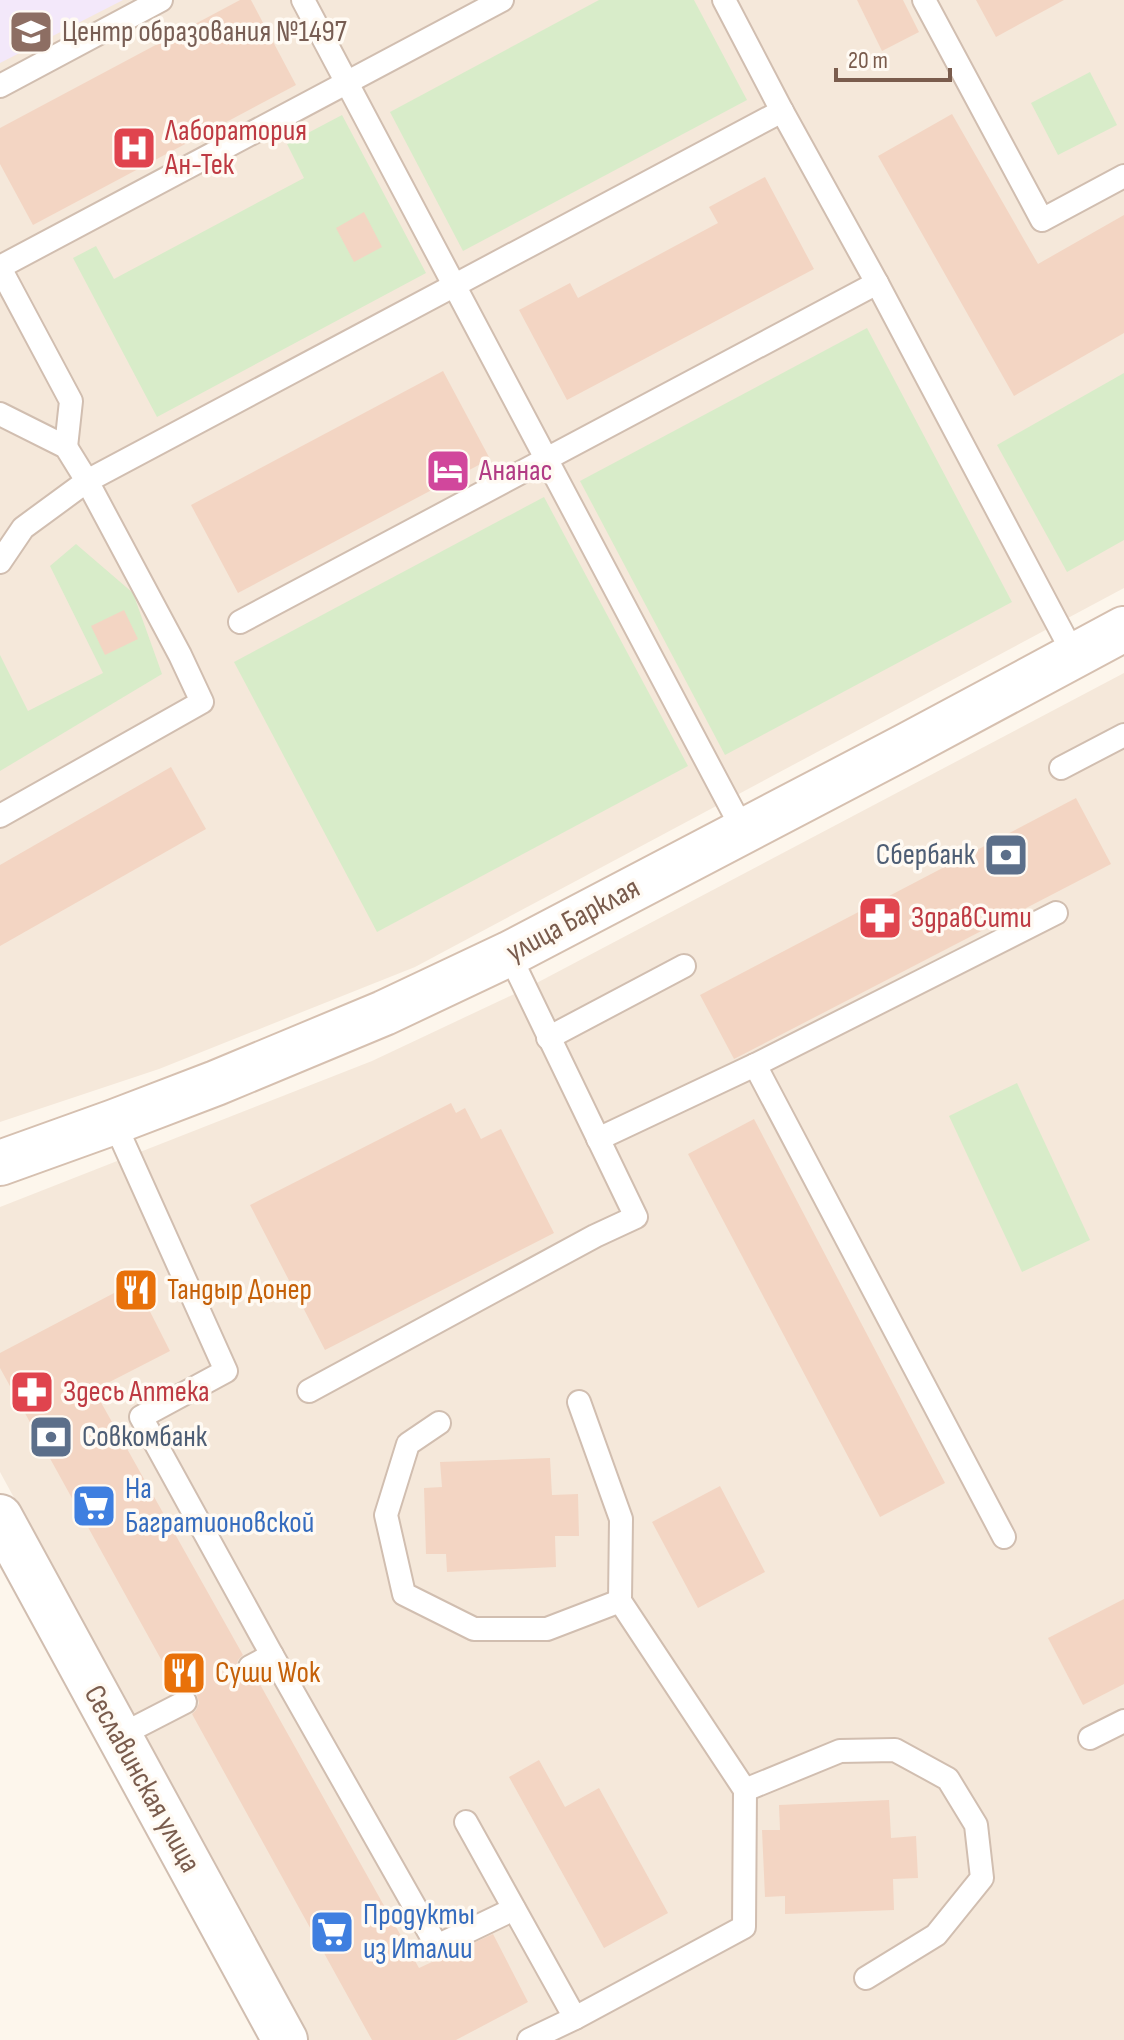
<svg xmlns="http://www.w3.org/2000/svg" width="1124" height="2040" viewBox="0 0 1124 2040" font-family="'Sofia Sans Condensed',sans-serif">
<rect width="100%" height="100%" fill="#fdf6ec"/>
<g fill="#f5e8da">
<path d="M0,0H1124V588L415,967L159,1069L0,1122Z"/>
<path d="M1124,673V2040H309L0,1472V1207L372,1061L529,987Z"/>
</g>
<path fill="#f3e8fa" d="M0,0H123L0,63Z"/>
<g fill="#d8ecc9">
<path d="M599,0H694L747,100L463,251L390,112Z"/>
<path d="M1090,72L1117,125L1058,155L1031,103Z"/>
<path d="M342,115L426,273L157,417L73,258L96,246L114,279L304,178L287,144Z"/>
<path d="M867,328L1012,602L725,755L580,481Z"/>
<path d="M1124,373V540L1067,572L997,445Z"/>
<path d="M544,497L688,766L377,932L234,662Z"/>
<path d="M76,544L133,593L162,674L0,771V655L28,711L103,673L50,566Z"/>
<path d="M1017,1083L1090,1240L1022,1272L949,1116Z"/>
</g>
<g fill="#f3d5c3">
<path d="M240,0H251L296,85L33,225L0,164V128Z"/>
<path d="M857,0H903L919,32L882,51Z"/>
<path d="M976,0H1064L996,37Z"/>
<path d="M952,114L1038,264L1124,215V333L1014,396L878,156Z"/>
<path d="M765,177L814,269L567,400L519,310L570,283L578,298L718,223L709,207Z"/>
<path d="M364,212L382,247L354,262L336,228Z"/>
<path d="M443,371L490,459L238,593L191,505Z"/>
<path d="M124,610L138,639L105,655L91,626Z"/>
<path d="M171,767L206,829L0,946V865Z"/>
<path d="M1076,798L1111,864L734,1059L700,995Z"/>
<path d="M451,1103L456,1113L465,1108L481,1139L501,1129L554,1233L325,1350L250,1205Z"/>
<path d="M754,1119L945,1483L880,1517L688,1154Z"/>
<path d="M135,1282L170,1351L94,1390L243,1655L238,1660L236,1667L237,1673L243,1679L250,1681L257,1679L419,1968L493,1934L528,2002L456,2040H372L192,1714L196,1710L199,1703L197,1695L193,1691L186,1688L178,1690L0,1368V1353Z"/>
<path d="M550,1458L552,1495L578,1494L579,1536H555L556,1567L447,1572L446,1554H426L424,1488L442,1487L440,1462Z"/>
<path d="M720,1486L765,1572L698,1608L652,1522Z"/>
<path d="M1124,1599V1684L1083,1705L1048,1638Z"/>
<path d="M539,1760L565,1807L599,1788L668,1913L604,1948L509,1777Z"/>
<path d="M889,1800L891,1838L916,1836L918,1878L893,1879L894,1910L785,1914V1896L765,1897L762,1830H780L779,1805Z"/>
</g>
<g fill="none" stroke-linecap="round" stroke-linejoin="round">
<g stroke="#d1beb0" stroke-width="26">
<g id="service">
<path d="M303,0L743,830"/>
<path d="M724,0L782,111L877,283L1074,655"/>
<path d="M924,0L1042,220L1124,176"/>
<path d="M0,86L161,0"/>
<path d="M0,267L502,0"/>
<path d="M0,268L71,401L66,447"/>
<path d="M0,414L66,447L87,481L23,528L0,562"/>
<path d="M240,622L877,283"/>
<path d="M1061,768L1124,735"/>
<path d="M0,816L202,702L180,655L87,481L782,111"/>
<path d="M548,1038L684,966"/>
<path d="M755,1065L1004,1537"/>
<path d="M114,1122L226,1371L141,1417L272,1655L437,1946L514,1909"/>
<path d="M598,1139L755,1065L1056,913"/>
<path d="M309,1391L595,1236L636,1217L509,954"/>
<path d="M439,1423L408,1444L386,1515L404,1594L474,1629H547L620,1601"/>
<path d="M250,1667L272,1655"/>
<path d="M119,1736L185,1702"/>
<path d="M1090,1738L1124,1721"/>
<path d="M745,1790L840,1751L895,1750L948,1779L976,1825L982,1878L936,1935L866,1978"/>
<path d="M466,1822L575,2018"/>
<path d="M529,2040L575,2018L744,1927L745,1790L620,1601L621,1519L579,1402"/>
</g>
</g>
<g stroke="#d1beb0" stroke-width="48">
<path id="minor" d="M0,1517L285,2040"/>
</g>
<g stroke="#d6c0b0" stroke-width="48">
<path id="secondary" d="M0,1163L114,1122L216,1083L384,1013L509,954L906,746L1124,629"/>
</g>
<use href="#service" stroke="#fff" stroke-width="22"/>
<use href="#minor" stroke="#fff" stroke-width="44"/>
<use href="#secondary" stroke="#fff" stroke-width="44"/>
</g>
<defs>
<g id="school-square" transform="scale(2.3)"><rect x="-9" y="-9" width="18" height="18" rx="4" fill="#8d6e63" stroke="#fffaf3"/><path d="M0-5L7-2L0 1L-7-2ZM-4 1L0 2.5L4 1V4Q0 6-4 4Z" fill="#fff"/></g>
<g id="hospital-square" transform="scale(2.3)"><rect x="-9" y="-9" width="18" height="18" rx="4" fill="#e0444e" stroke="#fffaf3"/><path d="M-5-5h3v3.5h4V-5h3V5h-3V1.5h-4V5h-3Z" fill="#fff"/></g>
<g id="hotel-square" transform="scale(2.3)"><rect x="-9" y="-9" width="18" height="18" rx="4" fill="#d1479c" stroke="#fffaf3"/><path d="M-6-4.5h1.5V1H6V5H4.5V3h-9V5H-6ZM-4 0a1.8 1.8 0 1 1 3.6 0ZM.5 0V-2.5h3Q6-2.5 6 0Z" fill="#fff"/></g>
<g id="bank-square" transform="scale(2.3)"><rect x="-9" y="-9" width="18" height="18" rx="4" fill="#5c6f8a" stroke="#fffaf3"/><path d="M-6-4H6V4H-6ZM0-2.3a2.3 2.3 0 1 0 0 4.6a2.3 2.3 0 1 0 0-4.6Z" fill="#fff"/></g>
<g id="pharmacy-square" transform="scale(2.3)"><rect x="-9" y="-9" width="18" height="18" rx="4" fill="#e0444e" stroke="#fffaf3"/><path d="M-2-6h4v4h4v4h-4v4h-4v-4h-4v-4h4Z" fill="#fff"/></g>
<g id="restaurant-square" transform="scale(2.3)"><rect x="-9" y="-9" width="18" height="18" rx="4" fill="#e8710a" stroke="#fffaf3"/><path d="M-5-6h1v4h1v-4h1v4h1v-4h1v5L-1.5 .5V6h-2V.5L-5-1ZM5-6V6H3V1.5H1.5Q1.5-4 5-6Z" fill="#fff"/></g>
<g id="supermarket-square" transform="scale(2.3)"><rect x="-9" y="-9" width="18" height="18" rx="4" fill="#3f7fe0" stroke="#fffaf3"/><path d="M-6-5.5h2.5l.6 2H6L4.5 2H-2.5L-4.4-4H-6ZM-1.5 3.2a1.3 1.3 0 1 0 .1 0ZM3 3.2a1.3 1.3 0 1 0 .1 0Z" fill="#fff"/></g>
</defs>
<g fill-rule="evenodd">
<use href="#school-square" x="31" y="32"/>
<use href="#hospital-square" x="134" y="148"/>
<use href="#hotel-square" x="448" y="471"/>
<use href="#bank-square" x="1006" y="855"/>
<use href="#pharmacy-square" x="880" y="918"/>
<use href="#restaurant-square" x="136" y="1290"/>
<use href="#pharmacy-square" x="32" y="1392"/>
<use href="#bank-square" x="51" y="1437"/>
<use href="#supermarket-square" x="94" y="1506"/>
<use href="#restaurant-square" x="184" y="1673"/>
<use href="#supermarket-square" x="332" y="1932"/>
</g>
<g text-anchor="middle" dominant-baseline="central" stroke-width="7" stroke-linejoin="round" paint-order="stroke">
<g font-size="30" fill="#785e54" stroke="#fffaf3" text-anchor="start">
<text x="62" y="32">Центр образования №1497</text>
</g>
<g font-size="30" fill="#be3a42" stroke="#fffaf3" text-anchor="start">
<text x="165" y="131">Лаборатория<tspan x="165" dy="34">Ан-Тек</tspan></text>
<text x="911" y="918">ЗдравСити</text>
<text x="63" y="1392">Здесь Аптека</text>
</g>
<g font-size="30" fill="#b23c85" stroke="#fffaf3" text-anchor="start">
<text x="479" y="471">Ананас</text>
</g>
<g font-size="30" fill="#4e5e75" stroke="#fffaf3" text-anchor="end">
<text x="975" y="855">Сбербанк</text>
<text x="82" y="1437" text-anchor="start">Совкомбанк</text>
</g>
<g font-size="30" fill="#7a5c4d" stroke="#fffaf3">
<text transform="translate(573 920) rotate(-28)">улица Барклая</text>
<text transform="translate(142 1779) rotate(61)">Сеславинская улица</text>
</g>
<g font-size="30" fill="#c56008" stroke="#fffaf3" text-anchor="start">
<text x="167" y="1290">Тандыр Донер</text>
<text x="215" y="1673">Суши Wok</text>
</g>
<g font-size="30" fill="#366cbe" stroke="#fffaf3" text-anchor="start">
<text x="125" y="1489">На<tspan x="125" dy="34">Багратионовской</tspan></text>
<text x="363" y="1915">Продукты<tspan x="363" dy="34">из Италии</tspan></text>
</g>
</g>
<path d="M836 68v12h114v-12" fill="none" stroke="#7a5c4d" stroke-width="4"/>
<text x="848" y="68" font-size="24" fill="#7a5c4d" stroke="#fffaf3" stroke-width="6" paint-order="stroke">20 m</text>
</svg>
